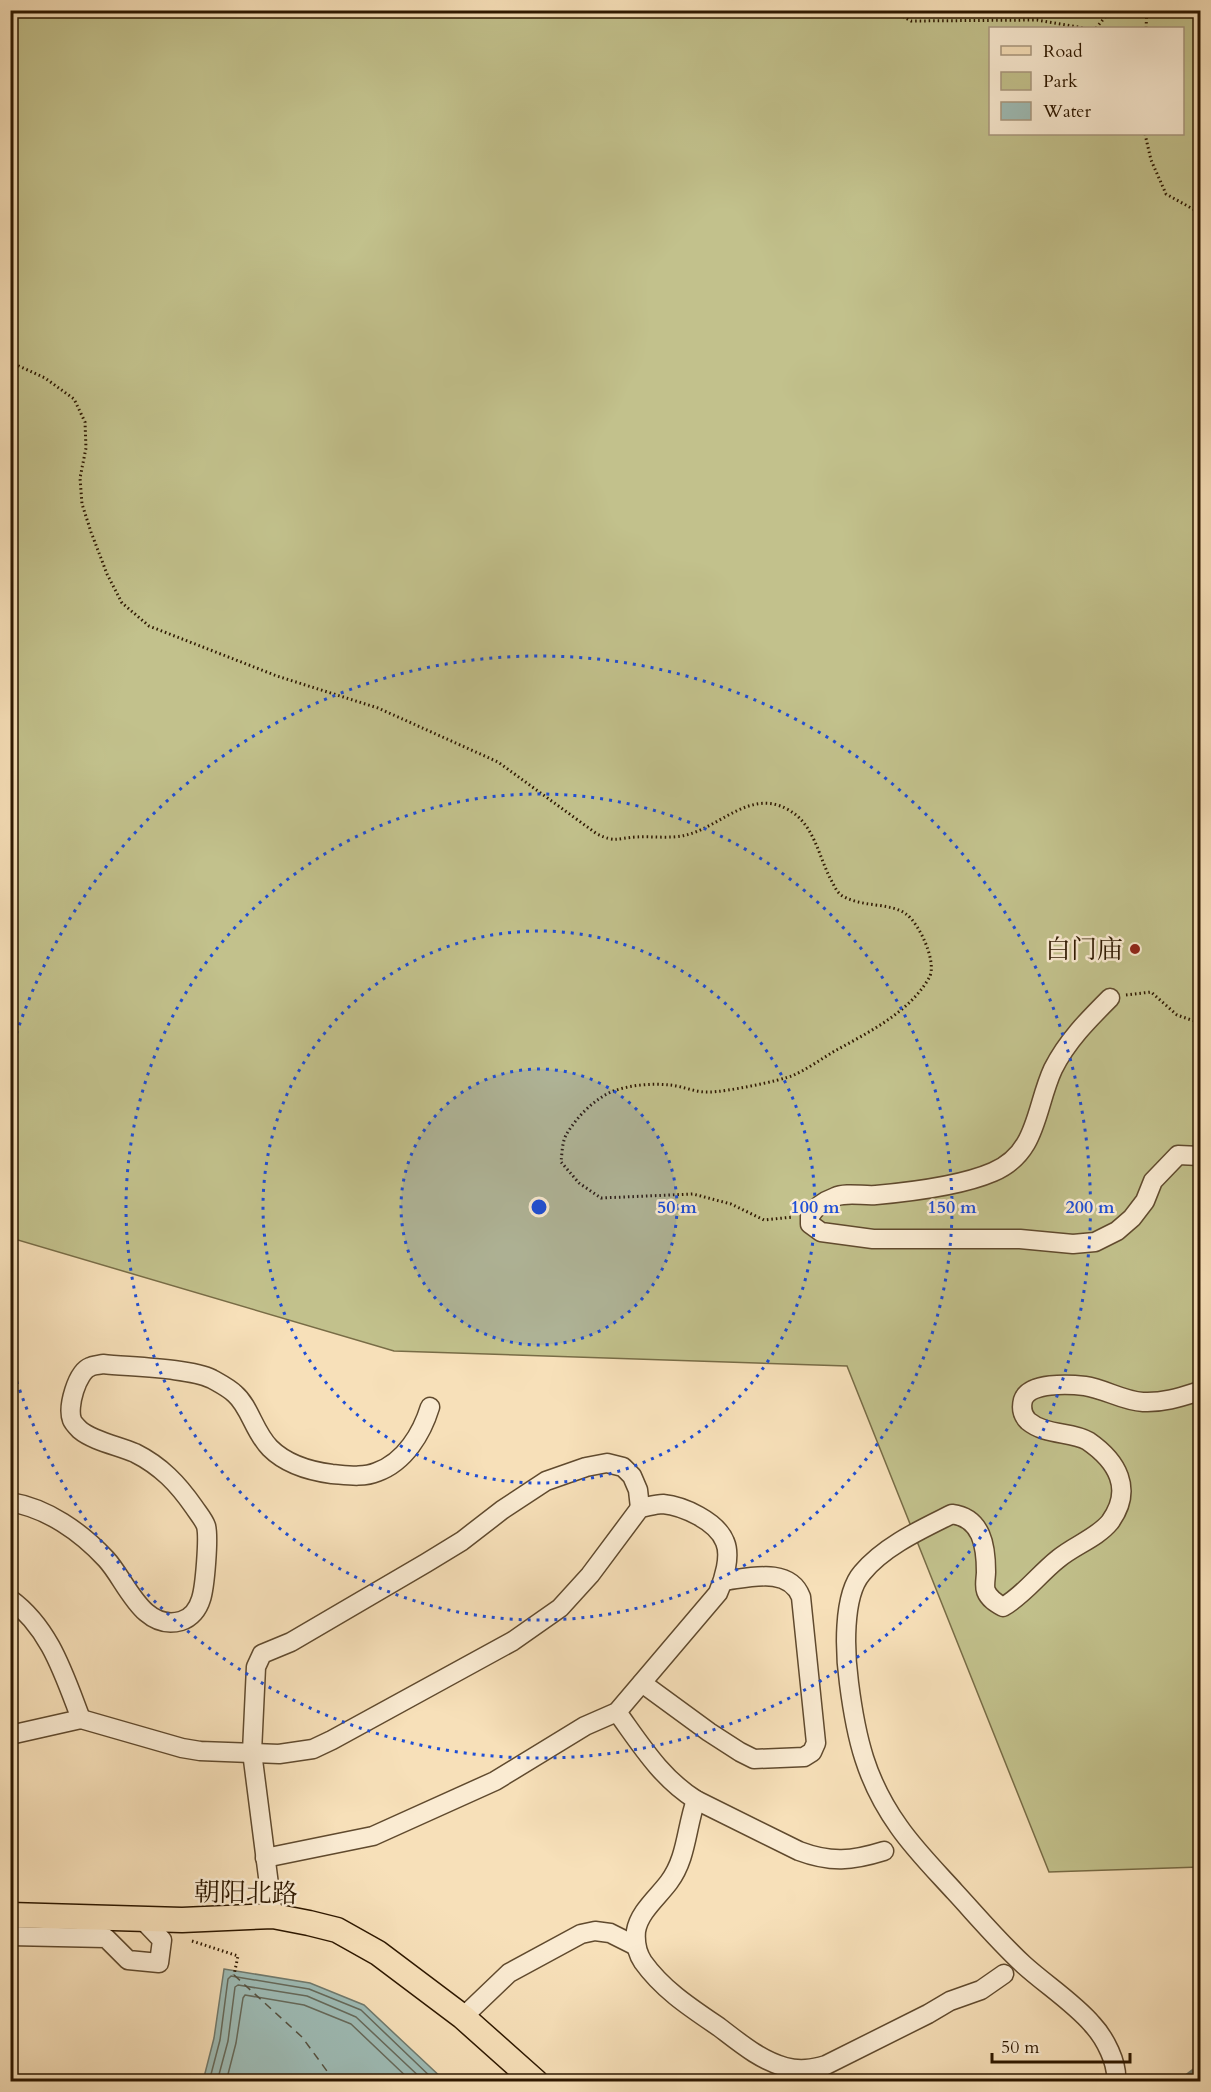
<svg xmlns="http://www.w3.org/2000/svg" width="1211" height="2092" viewBox="0 0 1211 2092" font-family="Cardo,'Noto Serif SC',serif">
<rect width="100%" height="100%" fill="#f7e0b9"/>
<filter id="stains"><feTurbulence type="fractalNoise" baseFrequency=".00333" numOctaves="4"/><feColorMatrix values="0 0 0 0 .2 0 0 0 0 .09 0 0 0 0 .02 0 0 0 .5 -.17"/></filter>
<radialGradient id="worn" r=".72"><stop offset=".6" stop-color="#630" stop-opacity="0"/><stop offset="1" stop-color="#630" stop-opacity=".3"/></radialGradient>
<path fill="#c2c18c" stroke="#786c46" stroke-width="1.5" fill-rule="evenodd" d="M10,11H1200V1867L1049,1872L847,1366L394,1351L11,1238ZM990,28H1182V134H990Z"/>
<path fill="#9ebcb6" stroke="#717a6d" stroke-width="1.5" d="M224,1969L310,1983L364,2005L445,2081H203L214,2038Z"/>
<g fill="none" stroke-linecap="round" stroke-linejoin="round">
<g stroke="#666a5b" stroke-width="1.5">
<path d="M209,2082L220,2040L228,1979L231,1976L309,1989L361,2010L436,2082"/>
<path d="M217,2082L228,2041L235,1987L238,1985L307,1996L356,2017L425,2082"/>
<path d="M226,2082L236,2043L243,1998L245,1995L304,2005L351,2024L412,2082"/>
</g>
<path stroke="#717a6d" stroke-width="5" d="M1179,2082L1195,2070L1200,2069"/>
<path stroke="#555140" stroke-width="1.5" stroke-dasharray="8 6" stroke-linecap="butt" d="M234,1975L302,2037L335,2082"/>
<g stroke="#604a2e" stroke-width="21">
<g id="minor">
<path d="M1110,998C1088,1020 1067,1041 1053,1069C1035,1108 1038,1153 993,1172C963,1185 909,1192 876,1195C863,1196 846,1192 835,1197C824,1201 816,1206 810,1216V1224L821,1232L873,1239H1020L1073,1244L1095,1242L1117,1231L1132,1218L1145,1201L1153,1181L1178,1155L1200,1156"/>
<path d="M10,1502C47,1508 81,1532 106,1559C126,1580 142,1632 181,1621C191,1618 198,1609 201,1599C205,1587 209,1537 206,1526C204,1520 198,1513 194,1507C178,1484 161,1466 135,1453C119,1446 93,1441 80,1430C78,1428 73,1423 72,1420C67,1407 77,1372 90,1367C93,1365 99,1365 103,1364C130,1367 190,1368 212,1379C219,1383 229,1388 235,1394C250,1407 254,1432 270,1448C286,1464 309,1471 332,1474C346,1475 363,1478 377,1472C405,1462 422,1433 430,1407"/>
<path d="M10,1599C50,1628 64,1675 81,1719"/>
<path d="M642,1683L709,1732L740,1752L754,1759L804,1757L812,1752L816,1743L801,1597C789,1566 749,1578 723,1581"/>
<path d="M617,1712C641,1745 661,1778 696,1800L799,1851C831,1863 852,1861 884,1851"/>
<path d="M10,1735L81,1719L182,1748L200,1751L279,1754L313,1749L332,1740L513,1641L560,1608L590,1575L640,1508C647,1507 655,1504 663,1504C683,1506 717,1521 725,1542C731,1556 724,1579 718,1593L617,1712L585,1726L495,1781L373,1836L265,1858"/>
<path d="M696,1800C686,1828 687,1858 669,1882C658,1897 639,1912 636,1931C635,1942 637,1953 643,1962C663,1990 691,2008 719,2027C740,2043 760,2060 785,2067C800,2071 812,2069 826,2065L928,2014L950,2001L981,1990L1004,1974"/>
<path d="M273,1916L252,1752L256,1667L262,1654L291,1642L426,1563L462,1541L502,1510L546,1481L586,1467L607,1463L623,1467L632,1476L638,1490L640,1508"/>
<path d="M10,1936L106,1938L128,1960L159,1963L162,1940L141,1918"/>
<path d="M463,2017L509,1973L581,1934L595,1931L610,1933L636,1946"/>
<path d="M1116,2082C1118,2063 1105,2038 1092,2024C1074,2003 1045,1984 1024,1965C999,1942 978,1917 955,1892C936,1871 915,1850 899,1827C866,1781 856,1738 849,1683C845,1654 842,1596 862,1573C884,1546 922,1529 952,1514C982,1518 986,1546 986,1572C986,1577 984,1586 986,1591C989,1599 996,1603 1003,1607C1024,1595 1039,1574 1058,1559C1073,1546 1097,1538 1110,1522C1134,1489 1117,1461 1088,1441C1071,1431 1046,1436 1028,1421C1022,1415 1021,1408 1023,1400C1029,1382 1069,1384 1085,1386C1105,1389 1123,1401 1143,1402C1164,1403 1181,1397 1200,1391"/>
</g>
</g>
<g stroke="#2e1800" stroke-width="27">
<path id="major" d="M10,1915L182,1920L273,1916L309,1923L337,1930L378,1953L463,2017L536,2082"/>
</g>
<g stroke="#2e1800" stroke-width="3" stroke-dasharray="1.5 3" stroke-linecap="butt">
<path d="M891,10L911,21L1037,20L1084,28"/>
<path d="M1096,28L1111,10"/>
<path d="M1146,28L1147,10"/>
<path d="M1145,134L1151,160L1166,194L1200,213"/>
<path d="M10,362L45,378L74,399L85,422L86,448L80,478L82,504L91,532L107,574L122,603L149,626L277,676L378,708L498,762L597,834C616,843 617,838 636,837C652,836 671,839 686,835C720,827 750,789 787,809C814,823 818,855 831,880C834,885 836,891 841,895C861,908 890,902 906,914C919,923 938,963 929,978C909,1013 867,1033 833,1052C820,1060 807,1069 794,1075C780,1081 725,1092 710,1092C696,1093 683,1086 670,1085C652,1083 628,1085 611,1092C593,1100 576,1118 566,1135C562,1143 562,1154 561,1162L579,1183L601,1198L693,1194L731,1204L764,1220L793,1217"/>
<path d="M1126,995L1151,992L1177,1015L1200,1023"/>
<path d="M192,1941L238,1956L234,1975"/>
</g>
<use href="#minor" stroke="#faebd2" stroke-width="18"/>
<use href="#major" stroke="#f7e0b9" stroke-width="24"/>
</g>
<circle cx="539" cy="1207" r="138" fill="#1d4ed8" fill-opacity=".12"/>
<g fill="none" stroke="#1d4ed8" stroke-width="3" stroke-dasharray="3 6">
<circle cx="539" cy="1207" r="138"/>
<circle cx="539" cy="1207" r="276"/>
<circle cx="539" cy="1207" r="413"/>
<path d="M11 1051A551 551 0 1 1 11 1363"/>
</g>
<circle fill="#8f2418" stroke="#faebd2" stroke-width="2" cx="1135" cy="949" r="6"/>
<g text-anchor="middle" dominant-baseline="central" stroke-width="5" stroke-linejoin="round" paint-order="stroke">
<g font-size="26" fill="#2e1800" stroke="#faebd2" text-anchor="end">
<text x="1123" y="949">白门庙</text>
</g>
<g font-size="26" fill="#2e1800" stroke="#faebd2">
<text transform="translate(246 1893) rotate(1)">朝阳北路</text>
</g>
</g>
<circle cx="539" cy="1207" r="9" fill="#1d4ed8" stroke="#faebd2" stroke-width="3"/>
<g font-size="18" text-anchor="middle" font-weight="bold" fill="#1d4ed8" stroke="#faebd2" stroke-width="5" stroke-linejoin="round" paint-order="stroke">
<text x="677" y="1213">50 m</text>
<text x="815" y="1213">100 m</text>
<text x="952" y="1213">150 m</text>
<text x="1090" y="1213">200 m</text>
</g>
<rect width="1211" height="2092" fill="none" stroke="#f7e0b9" stroke-width="36"/>
<rect x="12" y="12" width="1187" height="2068" fill="none" stroke="#2e1800" stroke-width="3"/>
<rect x="18" y="18" width="1175" height="2056" fill="none" stroke="#2e1800" stroke-width="1.5"/>
<rect x="989" y="27" width="195" height="108" fill="#faebd2" stroke="#a8977e" stroke-width="1.5"/>
<rect x="1001" y="46" width="30" height="9" fill="#f7e0b9" stroke="#a8977e" stroke-width="1.5"/>
<text x="1043" y="57" font-size="18" fill="#2e1800">Road</text>
<rect x="1001" y="72" width="30" height="18" fill="#c2c18c" stroke="#a8977e" stroke-width="1.5"/>
<text x="1043" y="87" font-size="18" fill="#2e1800">Park</text>
<rect x="1001" y="102" width="30" height="18" fill="#9ebcb6" stroke="#a8977e" stroke-width="1.5"/>
<text x="1043" y="117" font-size="18" fill="#2e1800">Water</text>
<path d="M992 2053v9h138v-9" fill="none" stroke="#2e1800" stroke-width="3"/>
<text x="1001" y="2053" font-size="18" fill="#2e1800" stroke="#faebd2" stroke-width="4.5" paint-order="stroke">50 m</text>
<rect width="100%" height="100%" filter="url(#stains)"/>
<rect width="100%" height="100%" fill="url(#worn)"/>
</svg>
